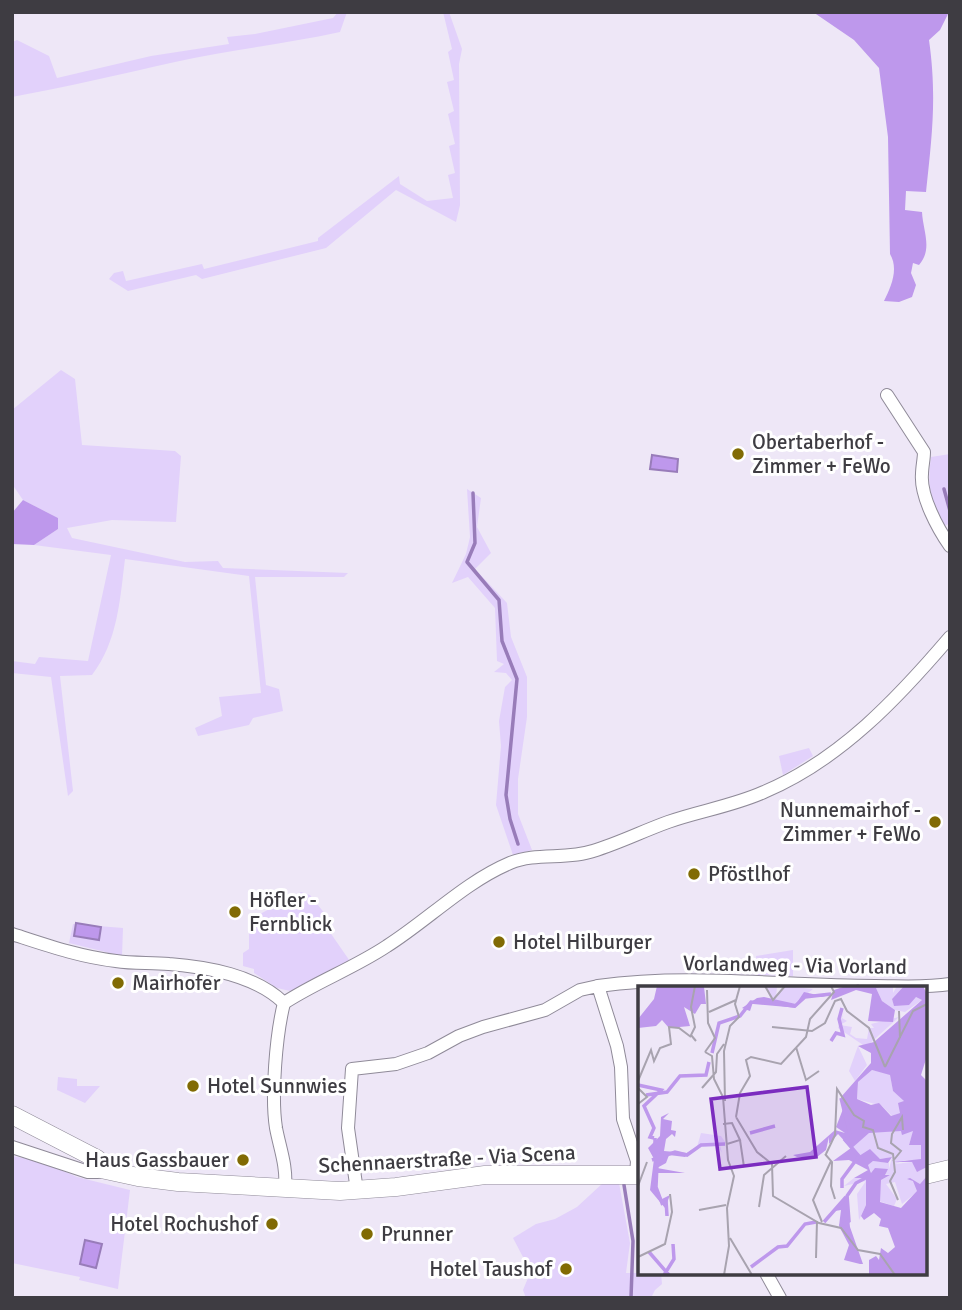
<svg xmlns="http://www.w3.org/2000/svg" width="962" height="1310" viewBox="0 0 962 1310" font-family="Signika,sans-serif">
<rect width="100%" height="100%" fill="#eee7f7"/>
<g fill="#e2d1fb">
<path d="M338,12H347L340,32C285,44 230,50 175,62C121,74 67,87 12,97V42L17,40L49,56L57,78L151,56L229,44L227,37L255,34L333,18Z"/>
<path d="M443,12H449L462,49L459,64L460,205L456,222L396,190L326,248L202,279L196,275L128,291L109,279L114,273L123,271L126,281L202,264L204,269L318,241V238L399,176L400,184L427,201L453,198L448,175L455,173L449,146L455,144L448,114L454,111L447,82L454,80L448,52L452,49Z"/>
<path d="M61,370L75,379L82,445L175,451L181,456L176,522L112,520L67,528L72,538L185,562L218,561L223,568L348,573L344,577H255L266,685L279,689L283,711L253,718L249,725L198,736L195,728L222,716L219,697L261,693L249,576L125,559C120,599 118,641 92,675L60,676L73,791L68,796L51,677L12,673V661L35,664L39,657L88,661L111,555L34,545L58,529V518L23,500L12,484V410Z"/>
<path d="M950,454V523L943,527C930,500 927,486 931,457Z"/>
<path d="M467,489L481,498L477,527L491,553L475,569L507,603L511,637L527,677V717L518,779V814L532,850L513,855L496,805L501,746L499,721L505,687L512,680L506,673L494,672L504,664L497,661L495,608L468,577L452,583L466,554L470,537Z"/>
<path d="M809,748L813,756L783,775L779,756Z"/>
<path d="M301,892L310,895L333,924L327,928L354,967L290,991L277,988L254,973V969L243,966V953L249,949V920Z"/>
<path d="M73,924L123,928L122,956L69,943Z"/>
<path d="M793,950V976L758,975L756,956Z"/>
<path d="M58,1077L77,1079V1086H100L85,1103L57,1090Z"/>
<path d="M12,1156L40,1161L77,1177L130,1190L118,1289L79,1280L80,1277L12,1263Z"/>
<path d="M603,1183H619L630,1243L626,1273H661L662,1284L655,1290L651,1298H526L523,1290L528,1278L533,1276L513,1238L536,1224L555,1219L577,1207Z"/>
</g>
<g fill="#be98ec">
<path d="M813,12H949L940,30L929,40C937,96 932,136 926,192L906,191L905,210L922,212C923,231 933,249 919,265L913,263L911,273L916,285L912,297L899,302L884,301C891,287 899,269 890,254L888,137L879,68L854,40Z"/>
<path d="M23,500L58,518V529L34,545L12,544V513Z"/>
</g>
<g fill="#be98ec" stroke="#987cb9" stroke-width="2">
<path d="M652,455L678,459L677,472L650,469Z"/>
<path d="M76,923L101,927L99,940L74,936Z"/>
<path d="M85,1240L102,1244L96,1268L80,1264Z"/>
</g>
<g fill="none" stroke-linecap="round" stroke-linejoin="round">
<g stroke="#987cb9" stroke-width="3.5">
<path d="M944,489L950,511"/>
<path d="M473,493L475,543L467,562L499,600L502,641L517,679L506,795L510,819L518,844"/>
<path d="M624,1185L633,1241L631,1298"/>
</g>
<g stroke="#8f8a98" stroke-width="14">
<g id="street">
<path d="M887,395L924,452C924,459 922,467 922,474C920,496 938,529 950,546"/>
<path d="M12,934C46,945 80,957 116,961C134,964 152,962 169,964C208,967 255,975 284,1003"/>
<path d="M598,986C689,973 783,986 875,986C900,986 925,988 950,984"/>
<path d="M284,1003C316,982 354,968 387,946C428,920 465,882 510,863C536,852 566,860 593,851C619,843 643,831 668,822C699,811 733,806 764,792C840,760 898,698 950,637"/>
<path d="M284,1003C276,1035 271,1096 276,1128C280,1149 287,1166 285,1188"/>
<path d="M12,1147L88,1172H98L101,1169"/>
<path d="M357,1191L348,1128L352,1069L396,1064L428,1053L459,1036L483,1027L545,1010L580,990L598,986L617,1046L621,1067L623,1119L637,1161L636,1175"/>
<path d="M766,1273L780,1298"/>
</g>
</g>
<g stroke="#8f8a98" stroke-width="19">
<g id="secondary">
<path d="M12,1115L97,1159L101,1169L138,1177L178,1182L340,1191L396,1187L485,1175H640"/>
<path d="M925,1175L950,1169"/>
</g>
</g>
<use href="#street" stroke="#fff" stroke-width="12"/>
<use href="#secondary" stroke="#fff" stroke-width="18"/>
</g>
<g fill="#816b04" stroke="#fff" stroke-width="2.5">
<circle cx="738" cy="454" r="7"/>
<circle cx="935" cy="822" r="7"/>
<circle cx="694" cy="874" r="7"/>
<circle cx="235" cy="912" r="7"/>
<circle cx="499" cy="942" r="7"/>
<circle cx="118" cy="983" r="7"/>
<circle cx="193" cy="1086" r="7"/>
<circle cx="243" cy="1160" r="7"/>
<circle cx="272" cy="1224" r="7"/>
<circle cx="367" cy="1234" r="7"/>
<circle cx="566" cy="1269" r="7"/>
</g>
<g text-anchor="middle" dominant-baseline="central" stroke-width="6" stroke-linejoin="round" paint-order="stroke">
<g font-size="21" fill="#3e3c42" stroke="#fff" text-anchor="start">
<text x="752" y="442">Obertaberhof -<tspan x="752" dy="24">Zimmer + FeWo</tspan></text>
<text x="921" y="810" text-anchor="end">Nunnemairhof -<tspan x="921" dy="24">Zimmer + FeWo</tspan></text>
<text x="708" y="874">Pföstlhof</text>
<text x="249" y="900">Höfler -<tspan x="249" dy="24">Fernblick</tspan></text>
<text x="513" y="942">Hotel Hilburger</text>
<text x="132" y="983">Mairhofer</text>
<text x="207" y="1086">Hotel Sunnwies</text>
<text x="229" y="1160" text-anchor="end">Haus Gassbauer</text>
<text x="258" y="1224" text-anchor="end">Hotel Rochushof</text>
<text x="381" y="1234">Prunner</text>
<text x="552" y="1269" text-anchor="end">Hotel Taushof</text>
</g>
<g font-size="21" fill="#3e3c42" stroke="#fff">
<text transform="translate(795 965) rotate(1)">Vorlandweg - Via Vorland</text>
<text transform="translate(447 1159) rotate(-3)">Schennaerstraße - Via Scena</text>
</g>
</g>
<g transform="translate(638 986)">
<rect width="289" height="289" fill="#eee7f7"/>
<path d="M127,0H139L138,12L147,0L175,3L156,18L133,14ZM255,0V7L259,0H266L254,13L256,19L278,11L284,14L267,26L257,24L244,15L238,2ZM206,25L204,32L209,35L202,39L214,41L212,48L218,52L229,53L231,42H236L233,38L261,31L228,61L200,42ZM220,60L229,79L217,95L211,85ZM234,84L252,88L255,105L266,114L262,127L254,130L244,120L219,113L220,96ZM244,144L276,145L271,158L283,159L286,167L282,174H267L257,178L274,176L281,185L289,181V190L282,198L277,195L280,205L264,218L257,196L248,198L259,213L256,220L241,215L243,194L252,189L234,187L229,179L235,175L251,177V183L254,171L242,173L229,166L221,170L211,161L227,148ZM63,147L83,150L88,157L82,159L84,167L80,160L59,161ZM216,192H228V219L221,234L219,208L228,195L206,200Z" fill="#e2d1fb"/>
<path d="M19,0L66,1L68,18H63L57,28L46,21L52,40L31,42L24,34L18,40L0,42V33L16,13ZM208,0H250L238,2L244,15L257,24L255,36L230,35L234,8L218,4L193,14L196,4ZM266,0H285L289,8V70L283,89L289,95V181L279,186L274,176H256L283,173V159H271L275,145L264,149L263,145L231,147L214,162L221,170L232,163L242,173L254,171L250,177L235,175L230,179L233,187L237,182L250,183L247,189H252L243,194L242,216L263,222L279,205L275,195L269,193L272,192L282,198L289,190V289H231V274L238,270L241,274L243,262L250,267L257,261L250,242L241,240L243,233L236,227L226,234L223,230L228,219V192H216L230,184L211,174L195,175L213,162L200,148L191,158V151L188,164L179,171H159L155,169L172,166L197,144L207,147L198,141L205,123L203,111L233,77V67L220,60L236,56L284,14L278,11L271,19L256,20L254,13ZM234,84L252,89L255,105L266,115L260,117L262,127L253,130L241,117L233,119L219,113L220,96ZM166,6L188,11H167L157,22L115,16L112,25L104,22L119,12L126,11L158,18ZM31,127L25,133L34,135L33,144L38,145L37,151L34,148L28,153L26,165L49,167L55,163L47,171L31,169L28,177L19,182L47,187H19L18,200L24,213L32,209L27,222L12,204L16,173L10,162L22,150L23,131ZM209,211L212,241L225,278H222L206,274L211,259L201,240L203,224L197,225Z" fill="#be98ec" fill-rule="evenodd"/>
<path fill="none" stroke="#be98ec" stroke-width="3.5" d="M198,6L221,0M193,55L198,47L205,49L201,33L204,22M74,67L81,37L102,30L113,16L157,20L167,11L193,8M0,99L23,104L6,120L16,142L12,151L16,152M8,109L29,106L42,90L68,89L71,76M203,112L212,148L207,154L221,170L204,193V202M112,147L137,140M17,152V166L24,171L19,178L18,201L24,217L28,214L29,230M14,174L37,166L49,169L63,159L87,158M209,210L218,197L237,187M186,236L208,211M202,240L211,235L209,209M11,266L31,289M113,281L140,261L149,260L167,238L178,236M26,289L36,273L35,258"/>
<path fill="none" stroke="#a8a3af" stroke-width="2" d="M57,0L53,21L57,41L53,49L58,55M127,0L135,14L147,0M261,25L262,52M71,26L98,14M134,41L174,45L187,37L197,15L203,13L209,25L231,42L247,81M158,61L168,94L181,85M67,66L74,70L76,93L85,111L90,174L96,190L89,222L91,260L86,289M67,66L77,52L70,37L69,4M247,81L275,25L289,18M0,95L13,64L16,75L22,62L33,58L31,41L41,42L53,51M0,102L9,111L0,118M64,102L78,86L79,68L86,58M87,115L86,65L92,40L101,31L97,18L102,0M98,131L119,166L134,178L135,210L181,237L203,242L220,264L242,268L257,289M98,131L102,107L112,90L108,74L113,71L143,78L168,51L172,33L196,6L193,0M85,138L94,137L102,154L89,158M102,154L106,181M187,168L194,176L193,200L197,213M188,168L197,149L199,103L216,129L226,135L225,141L235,144L240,162L255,168L257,186L252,195L260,214M255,175L263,165L253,157L254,148L264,131L265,144M0,200L9,176M121,221L126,189L148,170M61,224L88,219M184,236L175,214L193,175M92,252L114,289M0,271L27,258L34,226L32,208M178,272L179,235"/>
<path fill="#7b2cbf" fill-opacity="0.15" stroke="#7b2cbf" stroke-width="3.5" d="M169,101L178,171L82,183L73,113Z"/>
<rect width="289" height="289" fill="none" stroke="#3e3c42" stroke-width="3.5"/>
</g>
<rect width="962" height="1310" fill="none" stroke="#3e3c42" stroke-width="28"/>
</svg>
